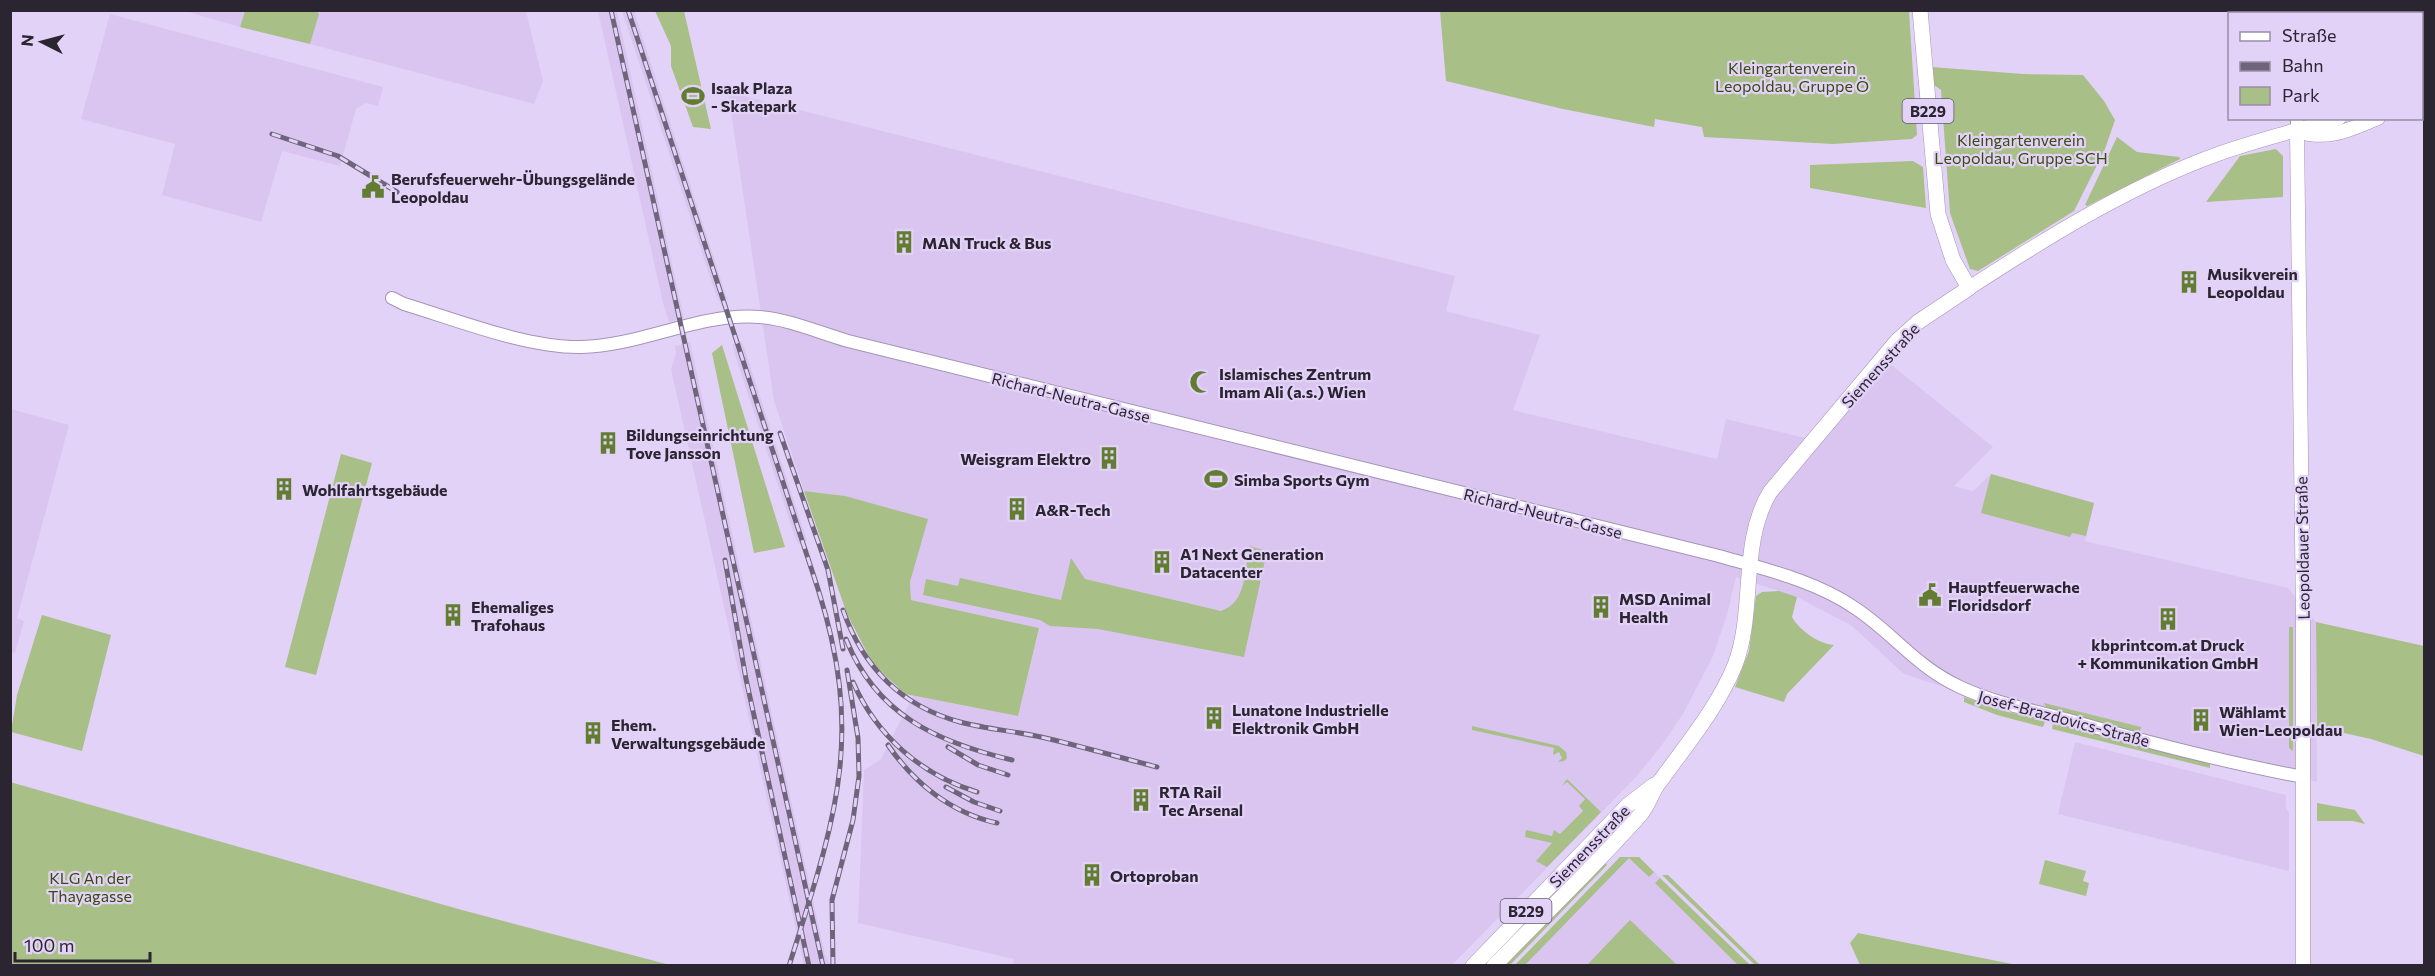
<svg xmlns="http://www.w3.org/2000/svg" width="2435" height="976" viewBox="0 0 2435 976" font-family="Commissioner,sans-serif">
<rect width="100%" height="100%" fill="#e3d2f7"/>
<g fill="#dac5f1">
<path d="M181,10L245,11L240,27Z"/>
<path d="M317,11H526L543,81L534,104L310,44L318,14Z"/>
<path d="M598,11H617L684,319L669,322L663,303Z"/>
<path d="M622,11H634L727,299L719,301L716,295Z"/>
<path d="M110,14L383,87L378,106L366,103L356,109L340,166L282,151L261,222L162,195L175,144L81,119Z"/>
<path d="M728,92L1455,276L1446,311L1540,335L1513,410L1717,459L1726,419L1814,440L1888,362L1993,447L1954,486L1973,491L1991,474L2094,503L2085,541L2288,588L2316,622L2317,782L2000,705L1904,674L1852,626L1797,597L1736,577L1727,615L1713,656L1683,714L1662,745L1636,777L1452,965H1013L1014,959L858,923L864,770L881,759L913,696L1018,716L1039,628L911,600L910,582L916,558L845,496L804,491L774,401Z"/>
<path d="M741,341L744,347L807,541L798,544L794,534L734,352L733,344Z"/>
<path d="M690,342L825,955L831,965H804L671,369L676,353L675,346Z"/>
<path d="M11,409L69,425L17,618L24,621L15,653L10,652Z"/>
<path d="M2075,742L2286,795V808L2289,812V871L2058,814Z"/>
<path d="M1620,857H1639L1750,965L1515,966Z"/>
</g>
<g fill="#a8bf87">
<path d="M245,11H317L319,14L310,44L240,27Z"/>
<path d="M655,11H684L711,129L693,127L671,66V46Z"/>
<path d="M1440,11H1909L1917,135L1912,139L1833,144L1704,137L1702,127L1655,119L1654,127L1563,109L1446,81Z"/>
<path d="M1932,67L2023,74L2083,75L2104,101L2115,120L2105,149L2074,211L1978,271L1970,269L1950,213L1941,90L1934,85Z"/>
<path d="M2117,137L2137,152L2179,157L2180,159L2087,206L2085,205Z"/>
<path d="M2276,149L2283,156V197L2206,202L2240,156Z"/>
<path d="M1913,161L1923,167L1926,208L1810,188V165Z"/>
<path d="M722,345L785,547L754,553L712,353Z"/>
<path d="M341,454L372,463L316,675L285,667Z"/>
<path d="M1991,474L2094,503L2086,536L2072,533L2070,537L1981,513Z"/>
<path d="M804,491L845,496L928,519L910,582L911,600L1039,628L1018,716L905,694L873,664L847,614Z"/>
<path d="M1249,546L1267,551L1244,657L1098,629L1050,626L1040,620L923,595L926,579L958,586L960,578L1061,600L1071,558L1085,579L1221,611C1247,602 1245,570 1249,546Z"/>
<path d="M1779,591L1797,597L1792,617C1799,630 1819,644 1834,645L1787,694L1784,702L1735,687L1749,651L1756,596L1762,592Z"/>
<path d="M42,615L111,635L82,751L11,732L17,695Z"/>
<path d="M2316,622L2424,646V756L2371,739L2317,727Z"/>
<path d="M2289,627H2293V751L2289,748Z"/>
<path d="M1964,697L1996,709L2045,721L2043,727L1997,715L1964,702Z"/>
<path d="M2044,703L2141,727L2140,734L2046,707Z"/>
<path d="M2053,723L2210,762V768L2052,729Z"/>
<path d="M1472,726L1559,746L1566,752L1567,758L1564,761L1558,762L1562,758L1559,752L1553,755L1554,748L1472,730Z"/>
<path d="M1567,779L1601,812L1547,867L1536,861L1552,843L1525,837L1526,830L1552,836L1554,830L1560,834L1583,811L1579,806L1585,799L1567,782L1562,786Z"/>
<path d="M10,782L462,910L670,965H11Z"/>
<path d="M2317,803L2355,810L2365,824L2353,821H2317Z"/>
<path d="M1620,857H1639L1654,872L1649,877L1629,858L1525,965H1515Z"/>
<path d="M2045,860L2086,871L2083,881L2089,883L2086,896L2039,884Z"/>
<path d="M1605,862L1607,865L1510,965L1505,966Z"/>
<path d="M1662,875H1668L1760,965H1755Z"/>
<path d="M1660,878L1670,888L1750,965H1738L1655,883Z"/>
<path d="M1630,920L1677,965H1587Z"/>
<path d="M1858,933L2017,965H1860L1850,943Z"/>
</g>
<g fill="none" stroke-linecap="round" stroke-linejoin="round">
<g stroke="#a494b6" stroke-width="14">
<g id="tertiary">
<path d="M2304,14V10"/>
<path d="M2316,14L2318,10"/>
<path d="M2297,131V118"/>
<path d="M392,298L404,304C457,320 527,348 581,347C642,346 699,312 760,317C789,319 820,333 848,341L1719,556C1764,569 1816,581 1855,608C1893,633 1915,666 1960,687C1994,703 2032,710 2069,720C2146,742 2224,762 2303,777"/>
</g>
</g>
<g stroke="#a494b6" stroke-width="15">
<g id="secondary">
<path d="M2422,86L2424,85"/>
<path d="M2422,102L2424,101"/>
<path d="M2297,131L2303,617V966"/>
<path d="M2297,131C2329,141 2348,130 2378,118"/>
<path d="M1969,288C2043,240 2120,192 2202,160C2246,142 2293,132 2339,118"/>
</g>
</g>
<g stroke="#a494b6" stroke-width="16">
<g id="primary">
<path d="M1473,966L1628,805L1654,785"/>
<path d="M1494,966C1542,916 1594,867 1640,815C1649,805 1652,790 1661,780C1687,744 1718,707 1735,665C1756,610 1739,544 1770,492L1897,341L1918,322L1969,288L1953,260L1938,214L1920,10"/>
</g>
</g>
<use href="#tertiary" stroke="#fff" stroke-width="12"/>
<use href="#secondary" stroke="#fff" stroke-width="14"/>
<use href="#primary" stroke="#fff" stroke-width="15"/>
<g stroke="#6f657b" stroke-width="5">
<g id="rail">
<path d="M611,10L823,966"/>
<path d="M628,10L818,589C866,740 834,822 789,966"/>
<path d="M272,134L338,156L397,192"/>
<path d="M780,433L828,570L843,649"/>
<path d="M725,560L746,679L809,966"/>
<path d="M843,610C863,667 901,706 960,722C986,729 1014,731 1041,737C1080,746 1118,757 1157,767"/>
<path d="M846,639C876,715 937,742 1012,760"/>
<path d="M853,682C876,735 921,775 977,792"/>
<path d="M888,745C914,783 951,813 997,823"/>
<path d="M948,747L978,765L1008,775"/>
<path d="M946,787L974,802L1000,811"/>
<path d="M833,966L832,900L853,820L859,776L858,738L847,670"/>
</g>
</g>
<use href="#rail" stroke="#e3d2f7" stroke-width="3" stroke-dasharray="9" stroke-linecap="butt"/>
</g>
<defs>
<g id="stadium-bare" transform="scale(1.8)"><path d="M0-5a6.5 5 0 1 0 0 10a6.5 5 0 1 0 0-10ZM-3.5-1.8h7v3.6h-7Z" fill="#627d31" stroke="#e3d2f7" stroke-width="2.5" paint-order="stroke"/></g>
<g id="civic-bare" transform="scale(1.8)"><path d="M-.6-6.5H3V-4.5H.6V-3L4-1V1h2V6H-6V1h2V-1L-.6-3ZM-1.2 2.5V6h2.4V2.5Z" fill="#627d31" stroke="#e3d2f7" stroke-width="2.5" paint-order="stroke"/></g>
<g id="building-bare" transform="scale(1.8)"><path d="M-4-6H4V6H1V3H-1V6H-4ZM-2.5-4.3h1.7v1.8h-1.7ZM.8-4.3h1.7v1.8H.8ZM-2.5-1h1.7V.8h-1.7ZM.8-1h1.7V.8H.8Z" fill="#627d31" stroke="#e3d2f7" stroke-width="2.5" paint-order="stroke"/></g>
<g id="mosque-bare" transform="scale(1.8)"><path d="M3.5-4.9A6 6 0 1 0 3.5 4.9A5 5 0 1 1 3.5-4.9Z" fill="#627d31" stroke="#e3d2f7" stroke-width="2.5" paint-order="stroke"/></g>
</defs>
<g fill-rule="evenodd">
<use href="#stadium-bare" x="693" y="96"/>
<use href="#civic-bare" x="373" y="187"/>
<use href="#building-bare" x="904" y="242"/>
<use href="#building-bare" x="2189" y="282"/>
<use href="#mosque-bare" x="1201" y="382"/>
<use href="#building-bare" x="608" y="443"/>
<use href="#building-bare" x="1109" y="458"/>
<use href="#stadium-bare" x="1216" y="479"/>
<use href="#building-bare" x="284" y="489"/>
<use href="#building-bare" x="1017" y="509"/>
<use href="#building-bare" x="1162" y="562"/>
<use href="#civic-bare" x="1930" y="595"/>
<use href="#building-bare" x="1601" y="607"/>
<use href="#building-bare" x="453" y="615"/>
<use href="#building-bare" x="2168" y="619"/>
<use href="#building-bare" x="1214" y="718"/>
<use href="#building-bare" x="2201" y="720"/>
<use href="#building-bare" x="593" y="733"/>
<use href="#building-bare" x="1141" y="800"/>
<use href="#building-bare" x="1092" y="875"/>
</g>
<g text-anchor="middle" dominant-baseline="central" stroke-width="4.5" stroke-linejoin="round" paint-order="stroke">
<g fill="#e3d2f7" stroke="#62596d" stroke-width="1.5">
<rect x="1902.5" y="99" width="51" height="24" rx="4.5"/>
<rect x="1500.5" y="899" width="51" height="24" rx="4.5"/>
</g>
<g font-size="15" font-weight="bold" fill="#2b2532">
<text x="1928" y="111">B229</text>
<text x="1526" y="911">B229</text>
</g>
<g font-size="16" fill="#374b0b" stroke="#e3d2f7">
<text x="1792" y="67">Kleingartenverein<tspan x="1792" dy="18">Leopoldau, Gruppe Ö</tspan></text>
<text x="2021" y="139">Kleingartenverein<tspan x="2021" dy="18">Leopoldau, Gruppe SCH</tspan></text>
<text x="90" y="877">KLG An der<tspan x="90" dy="18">Thayagasse</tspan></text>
</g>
<g font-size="16" font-weight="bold" fill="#2b2532" stroke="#e3d2f7" text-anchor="start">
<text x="711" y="87">Isaak Plaza<tspan x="711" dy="18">- Skatepark</tspan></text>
<text x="391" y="178">Berufsfeuerwehr-Übungsgelände<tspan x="391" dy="18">Leopoldau</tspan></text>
<text x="922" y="242">MAN Truck &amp; Bus</text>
<text x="2207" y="273">Musikverein<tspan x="2207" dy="18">Leopoldau</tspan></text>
<text x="1219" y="373">Islamisches Zentrum<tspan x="1219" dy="18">Imam Ali (a.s.) Wien</tspan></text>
<text x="626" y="434">Bildungseinrichtung<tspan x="626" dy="18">Tove Jansson</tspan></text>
<text x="1091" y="458" text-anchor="end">Weisgram Elektro</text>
<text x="1234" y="479">Simba Sports Gym</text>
<text x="302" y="489">Wohlfahrtsgebäude</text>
<text x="1035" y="509">A&amp;R-Tech</text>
<text x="1180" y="553">A1 Next Generation<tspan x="1180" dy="18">Datacenter</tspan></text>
<text x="1948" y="586">Hauptfeuerwache<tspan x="1948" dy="18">Floridsdorf</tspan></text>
<text x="1619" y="598">MSD Animal<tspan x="1619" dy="18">Health</tspan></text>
<text x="471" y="606">Ehemaliges<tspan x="471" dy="18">Trafohaus</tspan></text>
<text x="2168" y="644" text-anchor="middle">kbprintcom.at Druck<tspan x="2168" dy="18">+ Kommunikation GmbH</tspan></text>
<text x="1232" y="709">Lunatone Industrielle<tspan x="1232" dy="18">Elektronik GmbH</tspan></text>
<text x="2219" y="711">Wählamt<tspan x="2219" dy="18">Wien-Leopoldau</tspan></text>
<text x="611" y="724">Ehem.<tspan x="611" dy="18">Verwaltungsgebäude</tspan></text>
<text x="1159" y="791">RTA Rail<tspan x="1159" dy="18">Tec Arsenal</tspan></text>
<text x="1110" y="875">Ortoproban</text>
</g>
<g font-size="16" fill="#2b2532" stroke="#e3d2f7">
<text transform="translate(1880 365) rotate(-48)">Siemensstraße</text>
<text transform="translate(1071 397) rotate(14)">Richard-Neutra-Gasse</text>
<text transform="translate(1543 513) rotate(14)">Richard-Neutra-Gasse</text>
<text transform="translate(2302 548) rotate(-91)">Leopoldauer Straße</text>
<text transform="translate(2064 718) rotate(15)">Josef-Brazdovics-Straße</text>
<text transform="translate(1589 846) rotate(-46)">Siemensstraße</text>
</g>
</g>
<rect width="2435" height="976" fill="none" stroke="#2b2532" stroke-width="24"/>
<rect x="2228" y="12" width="195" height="108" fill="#e3d2f7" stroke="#998da8" stroke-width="1.5"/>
<rect x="2240" y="32" width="30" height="9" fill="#ffffff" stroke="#998da8" stroke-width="1.5"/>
<text x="2282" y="42" font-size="18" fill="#2b2532">Straße</text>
<rect x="2240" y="62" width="30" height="9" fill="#6f657b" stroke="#998da8" stroke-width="1.5"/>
<text x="2282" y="72" font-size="18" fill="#2b2532">Bahn</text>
<rect x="2240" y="87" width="30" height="18" fill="#a8bf87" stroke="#998da8" stroke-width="1.5"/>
<text x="2282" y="102" font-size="18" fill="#2b2532">Park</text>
<g transform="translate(42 42) rotate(276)" stroke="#e3d2f7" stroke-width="4.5" paint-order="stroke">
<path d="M0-4.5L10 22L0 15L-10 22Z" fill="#2b2532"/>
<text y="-9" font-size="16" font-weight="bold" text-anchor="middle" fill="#2b2532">N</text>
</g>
<path d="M15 952v9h135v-9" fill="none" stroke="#2b2532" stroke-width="3"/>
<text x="24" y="952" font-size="18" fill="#2b2532" stroke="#e3d2f7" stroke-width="4.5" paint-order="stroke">100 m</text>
</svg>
